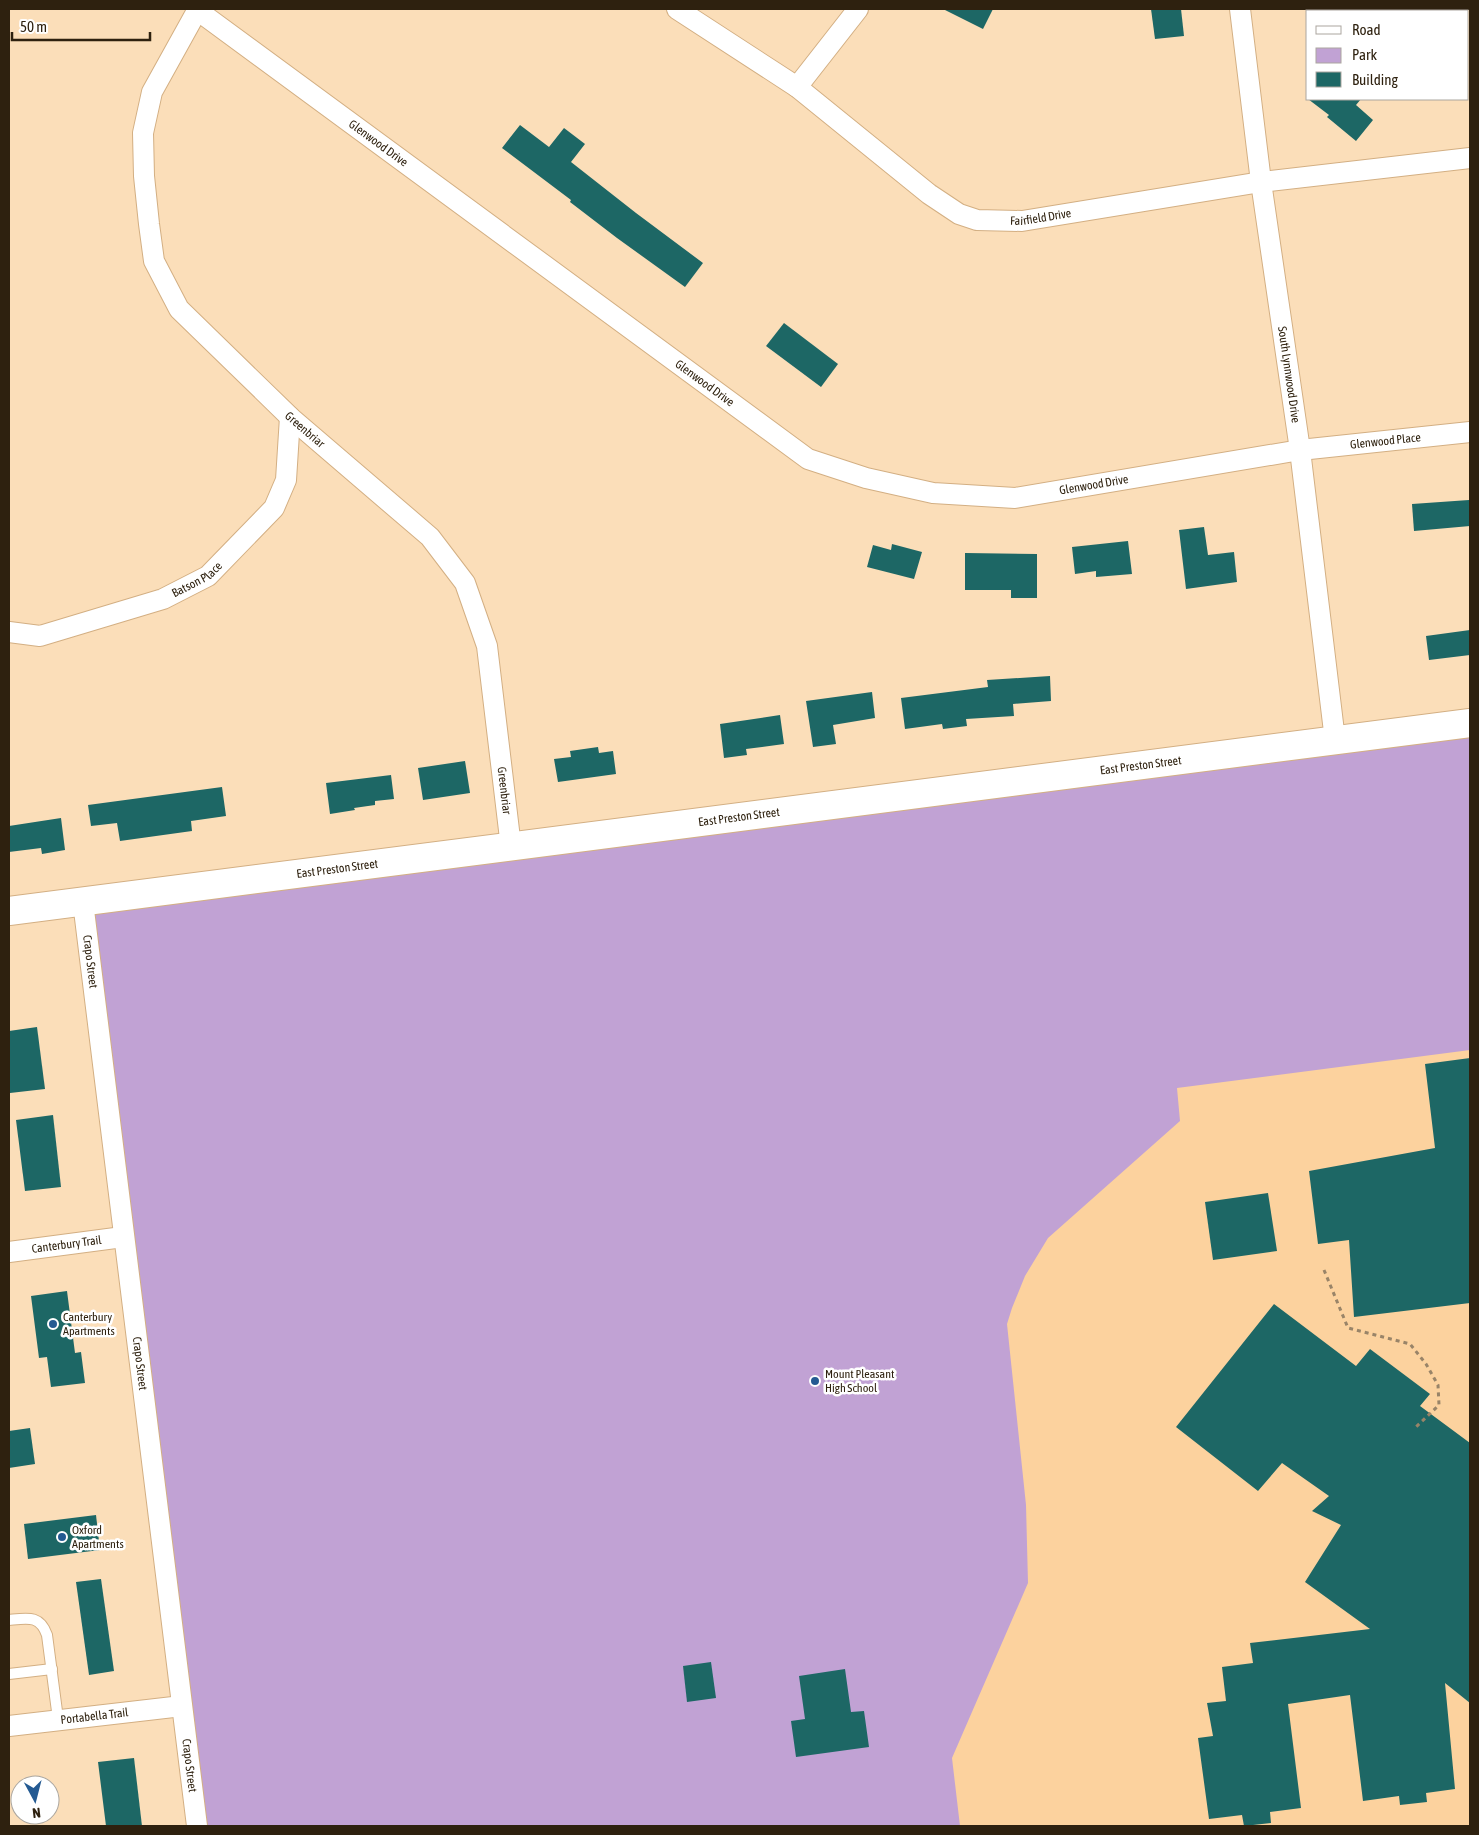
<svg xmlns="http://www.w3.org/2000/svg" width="1479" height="1835" viewBox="0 0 1479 1835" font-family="'Asap Condensed',sans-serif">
<rect width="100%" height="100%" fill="#fbdeb9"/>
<path fill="#fcd29e" d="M1470,755V1826H216Z"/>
<path fill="#c1a2d4" d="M1470,723V1050L1177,1088L1180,1121L1048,1238L1025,1276L1012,1308L1007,1324L1026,1505L1028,1583L952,1758L960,1826H197L83,902Z"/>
<g fill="#1d6765">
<path d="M943,9H993L983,29Z"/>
<path d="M1151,9H1181L1184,36L1155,39Z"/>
<path d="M1308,99H1361L1356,105L1373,120L1356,141L1327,117L1329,115Z"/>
<path d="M520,125L549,147L564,128L585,144L571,162L636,213L703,263L685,287L617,238L570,202L571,200L502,148Z"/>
<path d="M784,323L838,364L821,387L766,346Z"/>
<path d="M1469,500L1470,526L1414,531L1412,504Z"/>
<path d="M1204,527L1208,555L1234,552L1237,582L1186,589L1179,530Z"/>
<path d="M1128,541L1132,574L1096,577V571L1075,574L1072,547Z"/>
<path d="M892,544L922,552L914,579L867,567L873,545L891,550Z"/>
<path d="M965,553L1037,554V598H1011V590H965Z"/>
<path d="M1470,630V655L1429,660L1426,636Z"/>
<path d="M1050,676L1051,701L1013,704L1014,716L966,719L967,726L943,729L942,724L905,729L901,698L988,687L987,680Z"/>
<path d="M872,692L875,718L833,725L836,744L813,747L806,701Z"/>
<path d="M780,715L784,744L746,749L747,755L724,758L720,724Z"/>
<path d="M598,747L599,753L613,751L616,774L558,782L554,759L571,757L570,751Z"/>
<path d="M465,761L470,793L423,800L418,768Z"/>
<path d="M391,775L394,799L375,801V805L354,808L355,810L330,814L326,783Z"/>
<path d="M222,787L226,816L191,821L192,831L120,841L117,823L91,826L88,805Z"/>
<path d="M61,818L65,850L42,854L41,848L9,852V826Z"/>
<path d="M37,1027L45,1089L10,1093L9,1031Z"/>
<path d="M1470,1058V1303L1354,1317L1349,1240L1318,1244L1309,1171L1435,1148L1425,1064Z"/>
<path d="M53,1115L61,1187L25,1191L16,1120Z"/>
<path d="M1268,1193L1277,1251L1213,1260L1205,1202Z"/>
<path d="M67,1291L75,1353L81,1352L85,1383L51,1387L47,1357L39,1358L31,1296Z"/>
<path d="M1274,1304L1356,1366L1370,1349L1430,1394L1420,1406L1470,1443V1703L1445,1683L1455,1789L1426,1793L1427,1802L1400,1805L1399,1796L1363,1801L1350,1695L1288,1704L1301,1808L1270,1812L1271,1823L1244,1826L1242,1815L1209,1819L1198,1738L1213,1736L1207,1703L1226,1701L1222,1667L1253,1663L1250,1643L1370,1629L1305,1582L1341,1525L1312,1511L1329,1496L1282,1463L1258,1491L1176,1427Z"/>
<path d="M30,1428L35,1464L9,1468V1431Z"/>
<path d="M96,1515L100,1550L28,1559L24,1524Z"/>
<path d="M101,1579L114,1671L89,1675L76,1582Z"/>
<path d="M711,1662L716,1698L687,1702L683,1666Z"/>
<path d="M845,1669L851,1712L864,1711L869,1747L796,1757L791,1721L805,1719L799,1676Z"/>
<path d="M134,1758L142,1826H106L98,1762Z"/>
</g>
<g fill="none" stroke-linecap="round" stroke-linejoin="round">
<g stroke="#d3af83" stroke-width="12">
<g id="lane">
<path d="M9,1620C28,1618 40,1615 47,1635L58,1719"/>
<path d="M9,1674L52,1669"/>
</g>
</g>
<g stroke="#d3af83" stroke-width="22">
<g id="street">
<path id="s1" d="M198,9L152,92L143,133L144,176L149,224L154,261L179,309L290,417L430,537L465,583L487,646L511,847"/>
<path id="s2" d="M677,9L797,87L929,194L959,214L977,220L1022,221L1261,182L1470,158"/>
<path id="s3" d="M1240,9L1261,182L1300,450L1335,740"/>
<path id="s4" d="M197,10L808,459L866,478L933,493L1015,498L1300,450L1470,432"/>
<path d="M797,87L858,9"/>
<path id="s5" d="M9,632L40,636L163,599L208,576L274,508L286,480L290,417"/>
<path id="s6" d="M83,902L197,1826"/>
<path id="s7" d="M9,1252L123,1237"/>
<path id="s8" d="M9,1726L182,1706"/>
</g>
</g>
<g stroke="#d3af83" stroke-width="30">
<g id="secondary">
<path id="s9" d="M9,911L1470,723"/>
</g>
</g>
<path stroke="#998468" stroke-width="3" stroke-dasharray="4 4" stroke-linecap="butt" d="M1324,1270L1348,1328L1410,1344L1426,1364L1438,1385L1439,1405L1416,1427"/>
<use href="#lane" stroke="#fff" stroke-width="10"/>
<use href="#street" stroke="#fff" stroke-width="20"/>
<use href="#secondary" stroke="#fff" stroke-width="28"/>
</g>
<g fill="#245a92" stroke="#fff" stroke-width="2">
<circle cx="53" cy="1324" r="5"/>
<circle cx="815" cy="1381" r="5"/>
<circle cx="62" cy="1537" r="5"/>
</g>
<g text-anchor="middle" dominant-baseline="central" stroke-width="5" stroke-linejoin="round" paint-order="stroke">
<g font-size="12" fill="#2e210f" stroke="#fff">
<text stroke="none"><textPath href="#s4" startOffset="225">Glenwood Drive</textPath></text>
<text stroke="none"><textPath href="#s2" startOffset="432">Fairfield Drive</textPath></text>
<text stroke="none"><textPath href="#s3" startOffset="369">South Lynnwood Drive</textPath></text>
<text stroke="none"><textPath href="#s4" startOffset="630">Glenwood Drive</textPath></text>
<text stroke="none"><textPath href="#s1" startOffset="494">Greenbriar</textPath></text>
<text stroke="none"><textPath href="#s4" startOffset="1345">Glenwood Place</textPath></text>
<text stroke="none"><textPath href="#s4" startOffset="1050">Glenwood Drive</textPath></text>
<text stroke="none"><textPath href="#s5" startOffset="199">Batson Place</textPath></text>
<text stroke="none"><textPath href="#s9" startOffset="1141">East Preston Street</textPath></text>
<text stroke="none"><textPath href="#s1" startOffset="929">Greenbriar</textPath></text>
<text stroke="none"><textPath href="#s9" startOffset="736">East Preston Street</textPath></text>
<text stroke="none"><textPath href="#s9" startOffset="331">East Preston Street</textPath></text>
<text stroke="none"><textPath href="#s6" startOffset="60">Crapo Street</textPath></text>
<text stroke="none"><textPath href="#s7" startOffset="58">Canterbury Trail</textPath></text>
<text stroke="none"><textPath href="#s6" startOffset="465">Crapo Street</textPath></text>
<text stroke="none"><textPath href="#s8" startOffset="86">Portabella Trail</textPath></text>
<text stroke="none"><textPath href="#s6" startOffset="870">Crapo Street</textPath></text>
</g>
<g font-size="12" fill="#2e210f" stroke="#fff" text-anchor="start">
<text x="63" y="1317">Canterbury<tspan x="63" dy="14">Apartments</tspan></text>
<text x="825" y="1374">Mount Pleasant<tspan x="825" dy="14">High School</tspan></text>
<text x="72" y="1530">Oxford<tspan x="72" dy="14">Apartments</tspan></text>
</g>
</g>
<rect width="1479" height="1835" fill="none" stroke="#2e210f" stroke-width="20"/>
<rect x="1306" y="10" width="162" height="90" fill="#ffffff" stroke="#aba69f"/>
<rect x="1316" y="26" width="25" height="8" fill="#ffffff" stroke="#aba69f"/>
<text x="1352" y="35" font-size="15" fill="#2e210f">Road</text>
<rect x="1316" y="48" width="25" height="15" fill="#c1a2d4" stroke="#aba69f"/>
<text x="1352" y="60" font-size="15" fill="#2e210f">Park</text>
<rect x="1316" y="72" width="25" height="15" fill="#1d6765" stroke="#aba69f"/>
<text x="1352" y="85" font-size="15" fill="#2e210f">Building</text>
<g transform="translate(35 1800) rotate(173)"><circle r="24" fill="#ffffff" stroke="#aba69f"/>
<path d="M0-4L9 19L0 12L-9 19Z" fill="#245a92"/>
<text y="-8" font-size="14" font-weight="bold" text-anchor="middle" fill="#2e210f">N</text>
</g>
<path d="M12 32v8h138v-8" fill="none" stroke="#2e210f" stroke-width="2.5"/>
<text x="20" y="32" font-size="15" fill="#2e210f" stroke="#ffffff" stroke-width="4" paint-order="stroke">50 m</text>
</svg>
